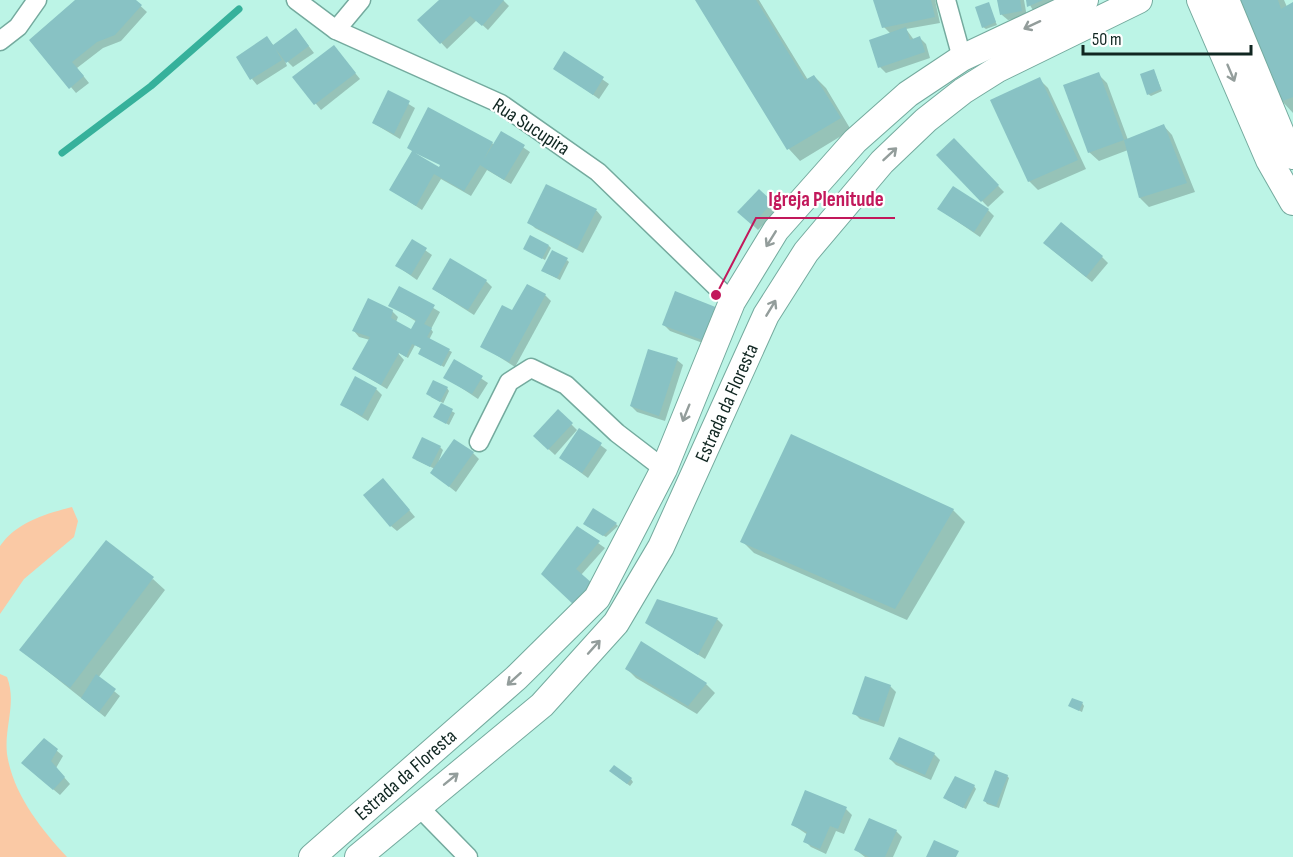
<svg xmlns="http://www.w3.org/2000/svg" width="1293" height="857" viewBox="0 0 1293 857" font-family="'Sofia Sans Condensed',sans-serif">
<rect width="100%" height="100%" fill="#bcf4e6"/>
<g fill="#fac9a5">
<path d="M72,507L78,521L74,537L24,579L0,614V546C17,522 45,514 72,507Z"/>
<path d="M0,674L7,677C17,703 4,727 7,754C13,794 41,829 67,857H0Z"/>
</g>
<g fill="#0003" fill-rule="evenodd">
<path d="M77,0H134L147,12L121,41L103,48L77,68L89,83L76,93L31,40Z"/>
<path d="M441,0H503L509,6L488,30L477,20L447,49L420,20Z"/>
<path d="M697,0H759L808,80L814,76L826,88L851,130L800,161L789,149Z"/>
<path d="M875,0H935L940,23L906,29L914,40L920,38L926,44L930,58L886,73L880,67L891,34L884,27Z"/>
<path d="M999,0H1024L1027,17L1008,20L1002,15Z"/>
<path d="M1027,0H1062L1034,12Z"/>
<path d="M1228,0H1284L1287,7L1293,4V113L1282,101Z"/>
<path d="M988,4L997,25L986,29L983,27Z"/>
<path d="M301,36L314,53L293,67L284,58L287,66L257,85L252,79L267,38L274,46Z"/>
<path d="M339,53L360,79L321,110L294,77Z"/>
<path d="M565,53L609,84L599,99L555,68Z"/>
<path d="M1154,71L1162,91L1151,96L1148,94Z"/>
<path d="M1098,74L1107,83L1128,140L1163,125L1172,135L1195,192L1149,207L1140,198L1128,150L1099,161L1089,152Z"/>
<path d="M1039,79L1048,88L1086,169L1038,190L1029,181Z"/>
<path d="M389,92L415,108L400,139L373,123Z"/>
<path d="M502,133L530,152L511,184L487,170L471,196L441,179L422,210L391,190L413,152L492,143L494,145ZM416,152L442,164L439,169L415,153Z"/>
<path d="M954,140L1004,192L988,207L938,155Z"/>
<path d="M547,186L597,211L602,217L583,253L535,228L529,222Z"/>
<path d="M759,191L778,209L758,230L739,212Z"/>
<path d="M939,209L988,210L994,216L980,237Z"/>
<path d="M412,241L432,255L417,280L397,266Z"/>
<path d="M549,246L551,248L545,260L525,249Z"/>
<path d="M1051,249L1102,257L1108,263L1092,282Z"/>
<path d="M567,260L569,262L560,280L546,273Z"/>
<path d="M486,281L492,287L474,315L433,289Z"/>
<path d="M400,288L440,312L431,329L433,332L429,340L452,352L444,367L423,356L422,349L415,345L408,358L396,351L404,360L387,389L354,369L370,340L359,337L354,331L392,311L398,317L396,322L412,331L417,322L390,305Z"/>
<path d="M676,293L711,346L670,331L664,325Z"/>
<path d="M545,295L551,301L515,367L482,346L513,312Z"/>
<path d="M677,360L683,365L665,421L637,412L631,406Z"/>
<path d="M455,361L488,383L478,399L445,377Z"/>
<path d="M447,388L449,391L442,406L455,413L449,425L435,417L443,403L431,397Z"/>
<path d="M376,389L382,395L368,421L342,405Z"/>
<path d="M558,411L577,430L555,455L541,442Z"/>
<path d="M580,430L607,450L588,478L561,458Z"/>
<path d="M440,447L443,450L436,468L473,453L479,459L456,492L432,473L435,469L416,460Z"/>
<path d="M389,486L415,517L397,531L391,526Z"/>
<path d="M953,510L965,522L907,620L754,553L742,541Z"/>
<path d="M616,524L618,526L606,537L587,526Z"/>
<path d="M577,528L605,548L581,575L543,574Z"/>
<path d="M153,579L165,590L98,678L120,696L105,717L21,650Z"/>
<path d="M658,601L717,619L723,625L705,659L647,623Z"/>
<path d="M627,669L706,684L715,693L697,714L636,678Z"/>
<path d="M890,686L896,692L884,727L860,719L854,713Z"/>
<path d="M1082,703L1084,706L1082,712L1070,706Z"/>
<path d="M44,740L63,756L56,768L70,784L60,795L28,768Z"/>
<path d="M934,754L940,760L931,780L896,765L890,759Z"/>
<path d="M614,774L631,779L633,782L630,786Z"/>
<path d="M1007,776L1009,778L999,808L987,804L985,801Z"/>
<path d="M974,786L976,789L966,809L947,800Z"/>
<path d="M846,809L852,815L844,834L836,831L826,854L811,847L805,841L808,835L793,825Z"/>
<path d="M896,831L902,837L893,857H865L856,850Z"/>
</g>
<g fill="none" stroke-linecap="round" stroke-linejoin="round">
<path stroke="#36b19b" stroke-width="7" d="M62,153L151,86L239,9"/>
</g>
<g fill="#88c2c4" fill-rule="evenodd">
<path d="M75,0H136L142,5L115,35L97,42L72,62L84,76L69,89L29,40Z"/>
<path d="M439,0H504L482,26L470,16L440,44L417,20Z"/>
<path d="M695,0H756L805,80L814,75L841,118L787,150Z"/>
<path d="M873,0H931L935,17L882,28Z"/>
<path d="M997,0H1020L1022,11L1000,15Z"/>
<path d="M1026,0H1043L1027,7Z"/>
<path d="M1226,0H1278L1281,9L1293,2V97L1280,102Z"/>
<path d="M989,2L996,22L982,28L975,7Z"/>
<path d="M906,27L910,40L920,36L925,52L878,68L869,40Z"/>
<path d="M296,28L309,46L286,63L275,48L282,60L250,80L236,57L267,36L273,45Z"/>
<path d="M334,45L356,73L314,105L292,77Z"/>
<path d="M564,51L604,77L593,95L553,69Z"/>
<path d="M1154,69L1161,89L1147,95L1140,74Z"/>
<path d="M1099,72L1124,140L1088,153L1063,85Z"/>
<path d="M1040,77L1078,160L1028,182L990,100Z"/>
<path d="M388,90L410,101L394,134L372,123Z"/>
<path d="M428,107L493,142L483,161L501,131L525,145L504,180L480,165L464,191L434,174L416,206L389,190L412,151L407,148ZM415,153L440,165L439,167Z"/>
<path d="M1164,124L1187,183L1139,198L1124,140Z"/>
<path d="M954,138L999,185L981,202L936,155Z"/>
<path d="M546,184L597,209L577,249L527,223Z"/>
<path d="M953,186L989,209L974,232L937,209Z"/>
<path d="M759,189L773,202L752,225L737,212Z"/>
<path d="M1061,222L1103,256L1086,277L1043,243Z"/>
<path d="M530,235L549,245L542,259L523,249Z"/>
<path d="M412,239L427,248L411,275L395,266Z"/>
<path d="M552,250L568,258L557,278L541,271Z"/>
<path d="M450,258L487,280L468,310L432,289Z"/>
<path d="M527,284L546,294L509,362L480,347L502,305L512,310Z"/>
<path d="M399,286L435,305L424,324L432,328L427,337L450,349L441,366L418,354L421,348L412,344L406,357L399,353L381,385L352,369L370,337L352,331L368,298L393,310L391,318L411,329L416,320L388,306Z"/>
<path d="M675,291L718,308L705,341L662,325Z"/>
<path d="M648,349L678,358L659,416L630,406Z"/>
<path d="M454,359L483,376L472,394L443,378Z"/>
<path d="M355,376L377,388L362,416L340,405Z"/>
<path d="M433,380L448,387L440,402L426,394Z"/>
<path d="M441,403L453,409L446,424L433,417Z"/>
<path d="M558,409L573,423L548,450L533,436Z"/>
<path d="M579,428L602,443L582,473L559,458Z"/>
<path d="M791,434L954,509L895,609L740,542Z"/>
<path d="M422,437L441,446L430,467L412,458Z"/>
<path d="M454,439L474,452L449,487L430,473Z"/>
<path d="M383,478L410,510L390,527L363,495Z"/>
<path d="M593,508L617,523L603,536L583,524Z"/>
<path d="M577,526L600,541L576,569L593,584L575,606L541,574Z"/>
<path d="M106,540L154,577L70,688L19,650Z"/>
<path d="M657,599L718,618L698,655L645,623Z"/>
<path d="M641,641L707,683L688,706L625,669Z"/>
<path d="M96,674L116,689L99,712L81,698Z"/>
<path d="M865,676L891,685L878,722L852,714Z"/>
<path d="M1072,698L1083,702L1079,711L1068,706Z"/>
<path d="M899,737L935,753L925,775L889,759Z"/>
<path d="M44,738L58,749L51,761L65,777L53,790L21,763Z"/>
<path d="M614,765L632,778L627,784L609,771Z"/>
<path d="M995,770L1008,775L996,806L983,801Z"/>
<path d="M955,776L975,785L963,808L943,798Z"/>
<path d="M805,790L847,807L838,829L830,826L820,849L803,842L807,832L791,825Z"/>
<path d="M869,818L897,830L885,857H869L854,850Z"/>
<path d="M934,840L959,851L956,857H926Z"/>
</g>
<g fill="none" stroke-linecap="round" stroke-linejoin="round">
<g stroke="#74aa9e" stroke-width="21">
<g id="street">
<path d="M296,0L336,30L501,104L598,172L732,302"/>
<path d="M946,0L962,58"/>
<path d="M336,30L361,0"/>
<path d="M0,41L18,27L37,0"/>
<path d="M479,442L509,382L531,368L566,385L617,433L664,469"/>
<path d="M418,806L468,857"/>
</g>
</g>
<g stroke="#74aa9e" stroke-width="28">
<g id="secondary">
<path d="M1200,0L1269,160L1293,202"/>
<path d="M1226,0L1284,140L1293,156"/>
<path d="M312,857L516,678L597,598L664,469L732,302L776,230L855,141L908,94L962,58L1085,0"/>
<path d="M358,857L542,705L616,623L661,547L766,315L806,252L882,162L926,120L963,91L998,69L1139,0"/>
</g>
</g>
<use href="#street" stroke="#fff" stroke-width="18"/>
<use href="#secondary" stroke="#fff" stroke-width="26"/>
</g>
<defs><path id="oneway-shaft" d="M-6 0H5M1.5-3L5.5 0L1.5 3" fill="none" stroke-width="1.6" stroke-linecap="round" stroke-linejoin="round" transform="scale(1.5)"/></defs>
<g stroke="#939d9b">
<use href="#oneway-shaft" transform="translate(1032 25) rotate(155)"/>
<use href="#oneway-shaft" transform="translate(1231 73) rotate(67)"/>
<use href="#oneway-shaft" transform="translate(890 154) rotate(-43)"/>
<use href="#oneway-shaft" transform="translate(771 239) rotate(122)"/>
<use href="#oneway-shaft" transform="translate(771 308) rotate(-59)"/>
<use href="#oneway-shaft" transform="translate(686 413) rotate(112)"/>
<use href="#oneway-shaft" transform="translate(594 647) rotate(-48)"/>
<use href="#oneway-shaft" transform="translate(514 679) rotate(138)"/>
<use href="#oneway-shaft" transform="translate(451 779) rotate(-39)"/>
</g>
<g text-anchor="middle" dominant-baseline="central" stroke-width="4.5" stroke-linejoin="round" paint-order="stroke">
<g font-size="20" fill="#102621" stroke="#fff">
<text transform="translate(531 127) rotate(33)">Rua Sucupira</text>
<text transform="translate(727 403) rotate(-66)">Estrada da Floresta</text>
<text transform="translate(406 775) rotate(-41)">Estrada da Floresta</text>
</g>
</g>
<path fill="none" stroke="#c2185b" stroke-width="2" d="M716 295L756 218H895"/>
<circle fill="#c2185b" stroke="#fff" stroke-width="2" cx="716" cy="295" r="6"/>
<g font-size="21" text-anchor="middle" font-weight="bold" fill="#c2185b" stroke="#fff" stroke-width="4.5" stroke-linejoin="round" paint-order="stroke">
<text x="826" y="206">Igreja Plenitude</text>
</g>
<path d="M1083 45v9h168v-9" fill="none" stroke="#102621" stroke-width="3"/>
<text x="1092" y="45" font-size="18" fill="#102621" stroke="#ffffff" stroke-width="4.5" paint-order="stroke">50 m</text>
</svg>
